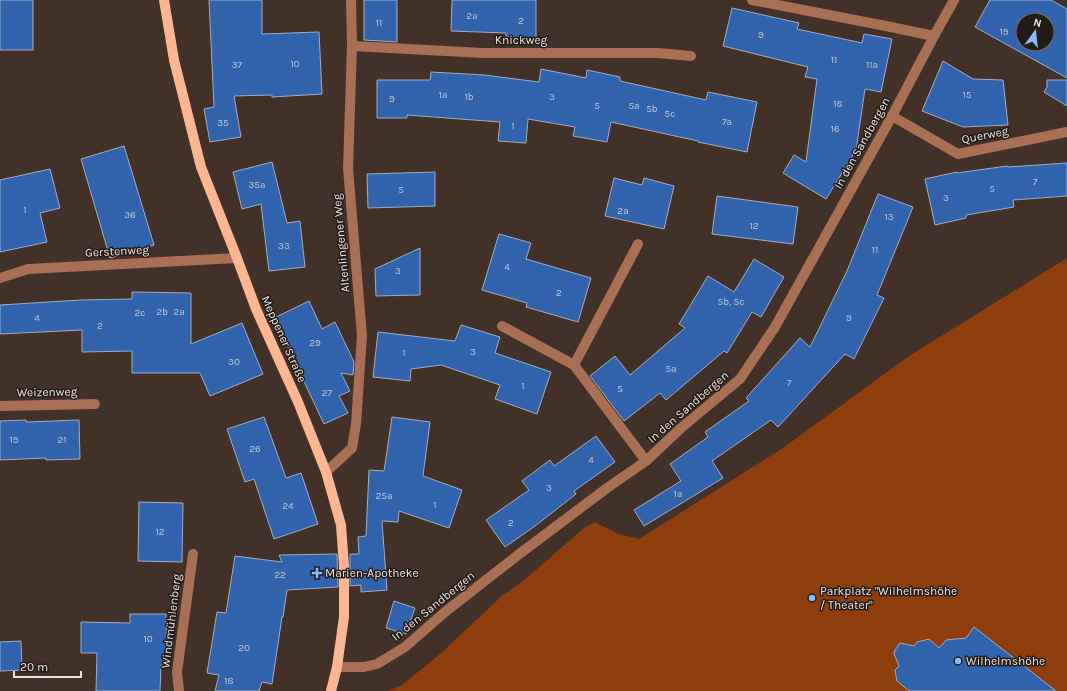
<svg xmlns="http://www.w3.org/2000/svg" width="1067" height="691" viewBox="0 0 1067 691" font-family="Karla,sans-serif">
<rect width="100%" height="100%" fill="#423129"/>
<path fill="#8e3e0d" d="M1067,258V691H388L402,685L440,654L503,595L522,582L584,528L595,522L618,534L639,539L783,448L909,356Z"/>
<g fill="#3164ac" stroke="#a2aec0" fill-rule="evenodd">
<rect x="0" y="0" width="33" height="50"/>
<path d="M209,0H262V34L319,32L322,94L272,97V95L234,96L241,137L210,142L204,109L214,107Z"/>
<path d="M364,0H397V42L364,40Z"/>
<path d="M452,0H536V41H506V33L451,31Z"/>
<path d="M990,0H1051L1067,9V78L975,27ZM1023,20H1047V44H1023Z"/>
<path d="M732,8L799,23L797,29L862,43L864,34L892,39L881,92L865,89L856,150L826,199L783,173L794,155L806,162L817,79L805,77L808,67L723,46Z"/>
<path d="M943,61L973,79L1003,80L1008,125L963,127L922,111Z"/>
<path d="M541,69L586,78L587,70L620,77V81L706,100L708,92L757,102L747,152L698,142V141L611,122L607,142L573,136L575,127L528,119L526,143L498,141L500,122L407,115V118H377V80H430L431,72L484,75L539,82Z"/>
<path d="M1047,80H1067V106L1044,92L1047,87Z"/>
<path d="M124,146L154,245L110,258L81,159Z"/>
<path d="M272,162L287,223L300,221L305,267L269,271L261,204L242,209L233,172Z"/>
<path d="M1067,163V196L1013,200L1014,207L966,215V218L935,225L925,179L957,172V173L1007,166L1008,167Z"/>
<path d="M50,169L60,208L40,213L47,242L0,252V180Z"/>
<path d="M435,172V206L368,208L367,174Z"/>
<path d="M614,178L642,185L644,178L674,186L664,229L605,216Z"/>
<path d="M878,194L913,207L877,295L884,298L854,359L845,354L778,427L771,420L712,461L723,478L644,526L634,510L681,481L670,464L708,437L705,432L749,401L746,398L800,338L810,347L847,271Z"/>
<path d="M717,196L798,207L793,244L712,234Z"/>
<path d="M499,234L531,243L526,259L591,278L578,322L526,307L527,303L482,290Z"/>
<path d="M420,248V295L376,296L375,269Z"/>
<path d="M754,259L784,277L761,317L752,312L727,353L724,351L666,400L660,393L624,421L590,376L615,356L630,375L685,328L679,324L708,276L734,292Z"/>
<path d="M132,292L191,293V344L242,323L263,374L210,396L200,373H132V351L82,352V330L0,334V305L81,300L132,299Z"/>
<path d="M309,301L322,329L335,322L354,362L353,375L341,373L350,391L339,396L348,413L324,424L274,318Z"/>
<path d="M461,325L500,337L495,353L551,372L537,414L495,399L500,385L441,365L411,369L410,381L373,377L378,332L455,341Z"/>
<path d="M264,417L286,478L301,473L318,524L274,539L254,479L245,482L227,429Z"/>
<path d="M392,417L430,422L423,476L462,490L449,528L399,511L398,522L382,521L387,590L361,592V585L350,586V554H359L358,537L366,536L369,470L384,471Z"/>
<path d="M26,420V422L79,420L80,459L46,460V458L0,460V421Z"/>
<path d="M596,436L615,462L574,491L576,494L535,526L505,547L486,520L529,490L522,481L550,460L554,466Z"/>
<path d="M139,502L183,503L182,562L138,561Z"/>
<path d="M337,554L338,587L287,590L283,617H282L272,684L262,682L259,691H215L219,675L207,673L217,612L226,613L235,556L282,562L279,555Z"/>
<path d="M394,601L415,608L406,634L386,628Z"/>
<path d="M130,614H166L167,665H161L160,691H96L97,653H81V622L130,623Z"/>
<path d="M974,627L1056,691H909L897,681L895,670L899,666L894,654L895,650L900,643L914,646L917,642L929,639L939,648L946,640L966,638Z"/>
<path d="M21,641L22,670L0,671V642Z"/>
</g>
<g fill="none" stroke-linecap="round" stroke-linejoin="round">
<g stroke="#a96f54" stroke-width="10">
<path d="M752,0L886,26L934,36"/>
<path d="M352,46L483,53H658L691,56"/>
<path d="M892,116L958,154L1067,132"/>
<path d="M0,278L28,269L237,258"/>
<path d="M502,326L574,365L646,461"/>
<path d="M574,365L638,244"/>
<path d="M0,406L95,404"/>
<path d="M326,472L352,448L356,424L362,336L348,168L352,46L351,0"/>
<path d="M337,667H364L377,664L405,647L445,612L518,555L607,488L646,461L681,428L740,379L775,327L892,116L934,36L954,0"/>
<path d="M179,691L177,672L193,554"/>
</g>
<path stroke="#fdb694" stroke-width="10" d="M164,0L174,60L201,167L237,258L256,309L298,402L326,472L341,525L344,566V617L337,667L331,691"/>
</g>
<g fill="#8bbafc" stroke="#231b17" stroke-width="1.5">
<path d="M315 567h4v4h4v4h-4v4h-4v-4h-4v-4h4z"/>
<circle cx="812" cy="598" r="4"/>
<circle cx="958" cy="661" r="4"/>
</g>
<g text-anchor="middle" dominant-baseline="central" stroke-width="3" stroke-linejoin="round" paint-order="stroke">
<g font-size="10" fill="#c0c4d2">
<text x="472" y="16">2a</text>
<text x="521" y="21">2</text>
<text x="379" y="23">11</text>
<text x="1004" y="32">19</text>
<text x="761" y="35">9</text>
<text x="834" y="60">11</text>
<text x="295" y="64">10</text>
<text x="237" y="65">37</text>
<text x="872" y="65">11a</text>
<text x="443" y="95">1a</text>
<text x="967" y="95">15</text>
<text x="469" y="97">1b</text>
<text x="552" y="97">3</text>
<text x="392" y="99">9</text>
<text x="838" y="104">18</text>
<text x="597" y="106">5</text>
<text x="634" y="106">5a</text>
<text x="652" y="109">5b</text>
<text x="670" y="114">5c</text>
<text x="727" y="122">7a</text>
<text x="223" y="123">35</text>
<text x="513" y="126">1</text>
<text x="835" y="129">16</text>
<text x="1035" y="182">7</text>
<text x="257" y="185">35a</text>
<text x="992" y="189">5</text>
<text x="401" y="190">5</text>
<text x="946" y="198">3</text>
<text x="25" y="210">1</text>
<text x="623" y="211">2a</text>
<text x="130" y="215">36</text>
<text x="889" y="217">13</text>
<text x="754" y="226">12</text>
<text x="284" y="246">33</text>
<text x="875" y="250">11</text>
<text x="507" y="267">4</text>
<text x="398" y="271">3</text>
<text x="559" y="293">2</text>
<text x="731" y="302">5b, 5c</text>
<text x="162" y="312">2b</text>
<text x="179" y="312">2a</text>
<text x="140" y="313">2c</text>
<text x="37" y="318">4</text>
<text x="849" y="318">9</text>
<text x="100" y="326">2</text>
<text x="315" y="343">29</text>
<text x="473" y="352">3</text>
<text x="404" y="353">1</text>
<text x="234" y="362">30</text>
<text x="671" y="369">5a</text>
<text x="789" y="383">7</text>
<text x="523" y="386">1</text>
<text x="620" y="389">5</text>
<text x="327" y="393">27</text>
<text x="14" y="440">19</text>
<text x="62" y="440">21</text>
<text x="255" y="449">26</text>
<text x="591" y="460">4</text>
<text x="549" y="488">3</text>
<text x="678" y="494">1a</text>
<text x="384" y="496">25a</text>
<text x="435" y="505">1</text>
<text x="288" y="506">24</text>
<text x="511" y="523">2</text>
<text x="160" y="532">12</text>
<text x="280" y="575">22</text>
<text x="148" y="639">10</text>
<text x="244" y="648">20</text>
<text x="229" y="681">18</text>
</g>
<g font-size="12" fill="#efe4df" stroke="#231b17">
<text x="521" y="40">Knickweg</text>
<text transform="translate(985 135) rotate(-11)">Querweg</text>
<text transform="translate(862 143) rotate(-61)">In den Sandbergen</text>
<text transform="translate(341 243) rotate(-95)">Altenlingener Weg</text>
<text transform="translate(117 251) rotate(-3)">Gerstenweg</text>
<text transform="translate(284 339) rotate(66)">Meppener Straße</text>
<text transform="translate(47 392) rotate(-1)">Weizenweg</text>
<text transform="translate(688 407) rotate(-41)">In den Sandbergen</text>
<text transform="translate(433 606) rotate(-39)">In den Sandbergen</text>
<text transform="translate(171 621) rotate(-83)">Windmühlenberg</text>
</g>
<g font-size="12" fill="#efe4df" stroke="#231b17" text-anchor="start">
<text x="325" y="573">Marien-Apotheke</text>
<text x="820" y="591">Parkplatz "Wilhelmshöhe<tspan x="820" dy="14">/ Theater"</tspan></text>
<text x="966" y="661">Wilhelmshöhe</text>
</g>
</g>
<g transform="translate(1035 32) rotate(15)"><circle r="19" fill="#231b17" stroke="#756b67"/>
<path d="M0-3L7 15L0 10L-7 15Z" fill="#8bbafc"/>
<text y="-6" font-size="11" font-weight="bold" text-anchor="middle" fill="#efe4df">N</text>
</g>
<path d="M14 671v6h67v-6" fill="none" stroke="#efe4df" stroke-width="2"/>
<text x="20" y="671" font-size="12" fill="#efe4df" stroke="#231b17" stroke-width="3" paint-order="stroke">20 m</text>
</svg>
